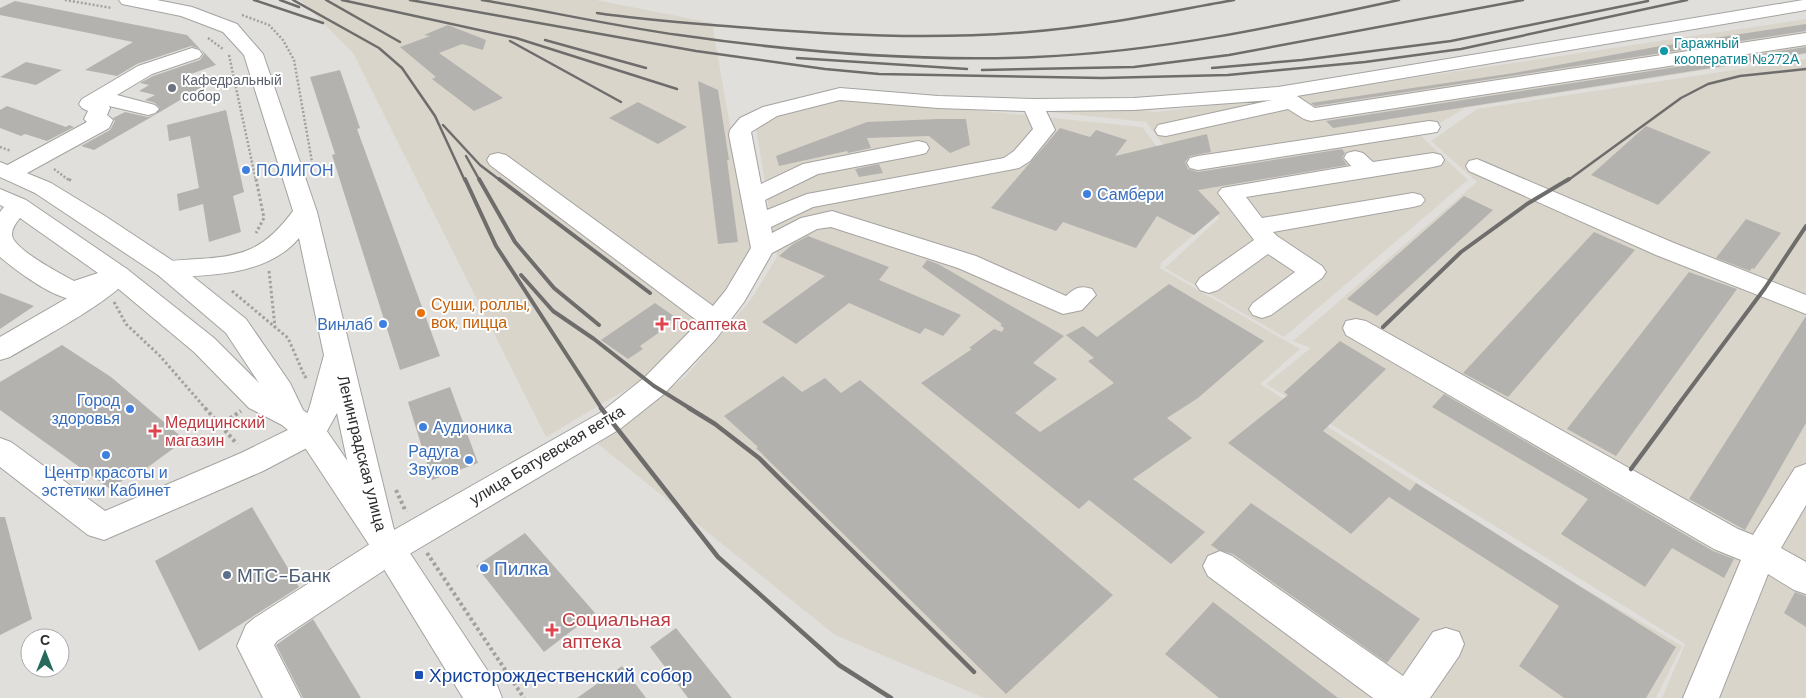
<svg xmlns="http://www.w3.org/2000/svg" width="1806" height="698" viewBox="0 0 1806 698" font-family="'DM Sans',sans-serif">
<rect width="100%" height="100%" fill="#e1dfdc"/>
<g fill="#dad5cb">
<path d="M300,0H596L712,23L752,251L721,296L654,373L546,437L353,53Z"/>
<path d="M1806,19V54L1465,108L1420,135L1468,180L1284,337L1165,268L1219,218L1146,122L1040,111L1048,99L1156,112L1293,96Z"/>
<path d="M1806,59V698H1662L1685,644L1266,384L1311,348L1293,341L1477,182L1431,141L1477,109Z"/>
<path d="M836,96L1142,127L1213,218L1162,262L1160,268L1300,349L1260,384L1575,583L1682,646L1656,698H984L835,635L598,444L685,377L752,298L777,257L755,122Z"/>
</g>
<g fill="#b4b2af">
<path d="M15,1L187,35L200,49L191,46L137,64L117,76L85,70L133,42L0,15V8Z"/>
<path d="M1806,24V31L1315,106L1311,103L1514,73L1655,47Z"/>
<path d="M448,25L486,40L483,50L462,44L439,53L503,98L474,111L432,79L436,77L400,47L430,36L424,35Z"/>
<path d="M1806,47V53L1333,128L1326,121Z"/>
<path d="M201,49L216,65L188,75L212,81L160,112L94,150L81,146L110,130L115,121L113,118L125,112L148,117L156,114L160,108L155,103L145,100L155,95L139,91L149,85L140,83L153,76L200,60L204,54Z"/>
<path d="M26,62L62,70L36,85L0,77Z"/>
<path d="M340,70L360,128L357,129L440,356L400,370L332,155L335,154L310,77Z"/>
<path d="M698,81L718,90L729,160H727L738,242L718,244Z"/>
<path d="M638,102L687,127L658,144L609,118Z"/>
<path d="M7,106L66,127L69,125L74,127L47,141L25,134L21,136L0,128V110Z"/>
<path d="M226,110L244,192L233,196L241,232L209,242L203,204L179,211L177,194L199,188L190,136L169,141L167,125Z"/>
<path d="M938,119H966L970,145L950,153L929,136L867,138L871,148L848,153L847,151L779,166L776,156L867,122Z"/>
<path d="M1646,126L1711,152L1658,205L1591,175Z"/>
<path d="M1060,128L1090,137L1096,130L1127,140L1115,156L1207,134L1211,152L1190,156L1185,162L1188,169L1198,172L1342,149L1345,153L1342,158L1347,165L1198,190L1220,213L1194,235L1157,216L1136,248L1063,222L1056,231L991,208Z"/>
<path d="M879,164L883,173L859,177L855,169Z"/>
<path d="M1464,196L1493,210L1377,316L1347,299Z"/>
<path d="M1746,219L1781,233L1754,269L1752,268L1750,271L1716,258Z"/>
<path d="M1594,232L1635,250L1508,397L1463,373Z"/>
<path d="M808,236L889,267L879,280L961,315L943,336L925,328L920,334L849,303L796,344L762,322L825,276L779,256L793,244Z"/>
<path d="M927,260L938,264L1064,336L1033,363L1057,379L1015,413L1040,432L1114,383L1088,361L1094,358L1066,335L1083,326L1097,337L1169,284L1264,341L1198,398L1167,418L1192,438L1133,479L1205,532L1171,564L1089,500L1079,509L921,383L972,349L969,348L994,329L1002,332L1004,328L1000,325L1002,324L922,267Z"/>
<path d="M1689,272L1737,289L1616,456L1567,429Z"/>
<path d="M0,293L34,306L0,329Z"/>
<path d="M655,303L678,319L640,346L643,349L628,359L601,340Z"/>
<path d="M1806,316V423L1745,530L1689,499Z"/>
<path d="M1340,341L1386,369L1323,431L1410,491L1416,483L1676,647L1646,698H1564L1519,666L1559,606L1389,497L1351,534L1228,443L1288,395L1284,392Z"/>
<path d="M62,345L111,377L185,440L133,478L129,476L110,489L0,410V382Z"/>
<path d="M783,376L802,392L825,378L841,393L860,380L1113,595L1006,694L756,448L758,447L724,416Z"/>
<path d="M450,387L478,463L432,480L408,402Z"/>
<path d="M1444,394L1713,551L1734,559L1724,578L1672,548L1645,587L1561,534L1588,499L1432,407Z"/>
<path d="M1251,503L1420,619L1387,663L1233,554L1218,550L1211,545Z"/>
<path d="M252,507L299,587L199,651L155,561Z"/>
<path d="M0,517H5L32,619L0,635Z"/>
<path d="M525,533L595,613L544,652L476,566Z"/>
<path d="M1795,592L1806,596V627L1784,613Z"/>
<path d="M1213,602L1338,698H1219L1165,654Z"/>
<path d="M313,619L361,698H303L276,645Z"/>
<path d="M676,628L732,698H688L650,647Z"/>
<path d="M622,666L646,698H577Z"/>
</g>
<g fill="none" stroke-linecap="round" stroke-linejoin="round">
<g stroke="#a4a3a0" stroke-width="2">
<g id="minor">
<path d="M119,0H157L192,7L237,24L263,54L317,212L394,530L600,413L644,378L699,322L490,165L487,160L490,155L498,153L506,155L713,306L726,290L751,248L729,135L730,130L740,118L763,107L840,88L938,96L1034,99L1134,98L1278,87L1803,0H1806V10L1297,96L1315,108L1806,33V45L1311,121L1304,119L1288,109L1166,136L1158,135L1155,130L1158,125L1272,100L1134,110L1046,111L1055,130L1030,161L1019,168L813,207L771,227L772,233L801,218L832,211L976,256L1066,296C1075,288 1080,285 1092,289L1096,295L1082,310L1063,314L958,268L831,227L817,229L772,253L744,302L716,339L664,394L620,429L401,559L277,641L274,645L301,698H263L237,646L246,625L253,619L373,542L367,540L362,530L337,413L322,440L263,471L104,540L88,535L0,467V438L11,442L105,511L241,453L300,424L306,417L310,406L324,355L299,238C268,275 211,276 167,277L158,275L154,269L158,263C171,260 184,260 197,259C243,257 265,249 293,211L244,55L223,32L181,16L122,4ZM840,100L938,108L1025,111L1033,129L1014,151L1004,158L807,194L767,210L765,200L818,174L918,155L926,153L929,148L926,143L918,141L803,164L761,184L751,132L777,116Z"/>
<path d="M192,48L199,50L202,54L199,58L152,74L117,95L155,105L159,109L155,113L148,115L109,106L110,108L107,115L113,120L109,128L18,178L10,180L2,178L0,175L2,168L87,122L84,119L88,111L82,108L79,104L82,99L138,66Z"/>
<path d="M1429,121L1437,122L1440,127L1437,132L1198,170L1190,168L1187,163L1190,158L1198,156Z"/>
<path d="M1355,151L1363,153L1373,162L1433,153L1441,155L1444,160L1441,165L1433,167L1246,197L1262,218L1413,193L1421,195L1425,200L1421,205L1413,207L1273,232L1277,236L1322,266L1326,272L1322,278L1271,315L1262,318L1253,315L1249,309L1253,303L1295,272L1268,254L1218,290L1209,293L1200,290L1196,284L1200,278L1254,240L1218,193L1222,188L1351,166L1344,158L1347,153Z"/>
<path d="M1477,159L1674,243L1806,295V314L1656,255L1469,171L1466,166L1469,161Z"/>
<path d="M118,266L127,269L131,275C115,300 38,340 10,357L0,360V337L88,286L109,269Z"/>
<path d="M1356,319L1366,321L1738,529L1753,535L1795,468L1806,464V505L1781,548L1806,562V594L1794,590L1768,574L1719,698H1683L1741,560L1714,549L1346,335L1343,328L1346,321Z"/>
<path d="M1220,551L1232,556L1403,676L1433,632L1446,628L1459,632L1464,644L1459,656L1430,698H1373L1208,576L1203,566L1208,556Z"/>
</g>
</g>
<g stroke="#a4a3a0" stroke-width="2">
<path id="major" d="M0,162L51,183L105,216L176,263L246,319L290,383L303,410L322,424L390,523L497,685L502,698H463L368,543L300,440L282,425L249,408L194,352L115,286C102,292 85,301 70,299C49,295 17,271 0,257V212L4,207L0,205V189L26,200L127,269L214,338L259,383L226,333L158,275L35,193L0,177ZM20,218L98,273L74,281C61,274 13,249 12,235C12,228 16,223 20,218Z"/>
</g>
<g stroke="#a2a19f" stroke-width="2.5" stroke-dasharray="2 2" stroke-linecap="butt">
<path d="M65,0L112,8"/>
<path d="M242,15L269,25L283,40L294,60L312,162"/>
<path d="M208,38L223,49"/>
<path d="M229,55L256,181"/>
<path d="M0,147L11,151"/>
<path d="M54,169L70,181"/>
</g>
<g stroke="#a2a19f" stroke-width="3" stroke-dasharray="2.5 2.5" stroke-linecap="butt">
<path d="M69,179L71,181"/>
<path d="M256,179L264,218L256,233"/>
<path d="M269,271L275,327"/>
<path d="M232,291L288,338L305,377L309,375"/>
<path d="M114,302L126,324L160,356L206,409"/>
</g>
<g stroke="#a2a19f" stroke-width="4" stroke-dasharray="3 3" stroke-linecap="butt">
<path d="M205,408L237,444"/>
<path d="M220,425L241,411"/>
<path d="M396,490L406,512"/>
<path d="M427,553L524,698"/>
</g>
<use href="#minor" fill="#fff" fill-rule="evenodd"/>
<use href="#major" fill="#fff" fill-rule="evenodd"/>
<g stroke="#6e6d6c" stroke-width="2.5">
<path d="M254,0L323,23"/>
<path d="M280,0L299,7"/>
<path d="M293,0L379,48L402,68L435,116L465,181"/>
<path d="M326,0L400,42"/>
<path d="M342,0L516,38L677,89"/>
<path d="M410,0L696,51L825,69L879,74L1102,78L1228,75L1365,62L1461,49L1687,0"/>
<path d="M482,0C548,11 613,26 679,35C797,52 917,62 1036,57C1159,52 1279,26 1399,0"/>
<path d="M597,13C643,20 690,23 737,27C833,35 931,40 1028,32C1097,27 1166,12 1234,0"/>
<path d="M545,40L646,68"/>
<path d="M510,41L621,102"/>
<path d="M797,58L967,69"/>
<path d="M1212,68L1302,60L1451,41L1648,1"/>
<path d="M982,70L1134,67L1229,55L1523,0"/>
<path d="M443,125L480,165L501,181"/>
<path d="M466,156L480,181"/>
<path d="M1567,181L1681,98L1708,84L1740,76L1806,69"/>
</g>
<g stroke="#6e6d6c" stroke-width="4">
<path d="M465,179L496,246L602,409"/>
<path d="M479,179L515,242L554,288L599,325"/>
<path d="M499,179L650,293"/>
<path d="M521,275L553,311L594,339L654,386L691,409"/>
<path d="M1383,327L1461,252L1527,204L1569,179"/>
<path d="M1675,409L1765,288L1806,226"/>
</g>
<g stroke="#6e6d6c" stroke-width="4.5">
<path d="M601,408L718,557L839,665L891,698"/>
<path d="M689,408L715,424L759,458L974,672"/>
<path d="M1631,469L1676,408"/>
</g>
</g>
<circle fill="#0f9aa8" stroke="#fff" stroke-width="2" cx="1664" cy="51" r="5"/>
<circle fill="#6b7280" stroke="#fff" stroke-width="2" cx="172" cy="88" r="5"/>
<g fill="#3f7fe0" stroke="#fff" stroke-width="2">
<circle cx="246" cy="170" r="5"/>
<circle cx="1087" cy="194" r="5"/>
<circle cx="383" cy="324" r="5"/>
<circle cx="130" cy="409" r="5"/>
<circle cx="423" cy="427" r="5"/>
<circle cx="106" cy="455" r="5"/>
<circle cx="469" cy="460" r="5"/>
<circle cx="484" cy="568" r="5"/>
</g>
<circle fill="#e8710a" stroke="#fff" stroke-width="2" cx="421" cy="313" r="5"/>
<g fill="#e0444e" stroke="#fff" stroke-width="2">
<path d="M659.5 316.5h5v5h5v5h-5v5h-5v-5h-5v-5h5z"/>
<path d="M152.5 423.5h5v5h5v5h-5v5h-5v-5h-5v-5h5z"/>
<path d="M549.5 622.5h5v5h5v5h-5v5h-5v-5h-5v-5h5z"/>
</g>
<circle fill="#5c6f8a" stroke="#fff" stroke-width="2" cx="227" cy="575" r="5"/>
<rect fill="#1a4fb4" stroke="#fff" stroke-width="2" x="414" y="670" width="10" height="10" rx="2.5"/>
<g text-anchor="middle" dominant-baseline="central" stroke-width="4" stroke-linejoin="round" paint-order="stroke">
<g font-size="14" fill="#0d838f" stroke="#fff" text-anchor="start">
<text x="1674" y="43">Гаражный<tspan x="1674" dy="16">кооператив №272А</tspan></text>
</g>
<g font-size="14" fill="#5b616d" stroke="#fff" text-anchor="start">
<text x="182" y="80">Кафедральный<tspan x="182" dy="16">собор</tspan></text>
</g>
<g font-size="16" fill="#366cbe" stroke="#fff" text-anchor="start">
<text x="256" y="170">ПОЛИГОН</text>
<text x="1097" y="194">Самбери</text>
<text x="373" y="324" text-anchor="end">Винлаб</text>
<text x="120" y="400" text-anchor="end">Город<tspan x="120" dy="18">здоровья</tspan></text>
<text x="433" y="427">Аудионика</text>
<text x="459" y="451" text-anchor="end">Радуга<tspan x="459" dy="18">Звуков</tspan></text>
<text x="106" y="472" text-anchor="middle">Центр красоты и<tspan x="106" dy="18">эстетики Кабинет</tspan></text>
</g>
<g font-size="16" fill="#c56008" stroke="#fff" text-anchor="start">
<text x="431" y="304">Суши, роллы,<tspan x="431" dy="18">вок, пицца</tspan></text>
</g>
<g font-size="16" fill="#be3a42" stroke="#fff" text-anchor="start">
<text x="672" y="324">Госаптека</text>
<text x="165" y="422">Медицинский<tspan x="165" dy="18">магазин</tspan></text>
</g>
<g font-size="16" fill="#2d2d2c" stroke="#fff">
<text transform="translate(362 453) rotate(76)">Ленинградская улица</text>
<text transform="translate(547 455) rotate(-31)">улица Батуевская ветка</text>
</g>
<g font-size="19" fill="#366cbe" stroke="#fff" text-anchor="start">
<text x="494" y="568">Пилка</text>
</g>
<g font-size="19" fill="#4e5e75" stroke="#fff" text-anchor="start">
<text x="237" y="575">МТС-Банк</text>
</g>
<g font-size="19" fill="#be3a42" stroke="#fff" text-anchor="start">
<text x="562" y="619">Социальная<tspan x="562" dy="22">аптека</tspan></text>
</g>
<g font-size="19" fill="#164399" stroke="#fff" text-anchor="start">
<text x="429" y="675">Христорождественский собор</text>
</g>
</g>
<g transform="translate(45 653)"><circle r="24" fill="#ffffff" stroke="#ababab"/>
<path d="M0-4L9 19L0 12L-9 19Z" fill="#266a5c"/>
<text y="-8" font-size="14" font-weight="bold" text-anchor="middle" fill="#2d2d2c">С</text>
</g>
</svg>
